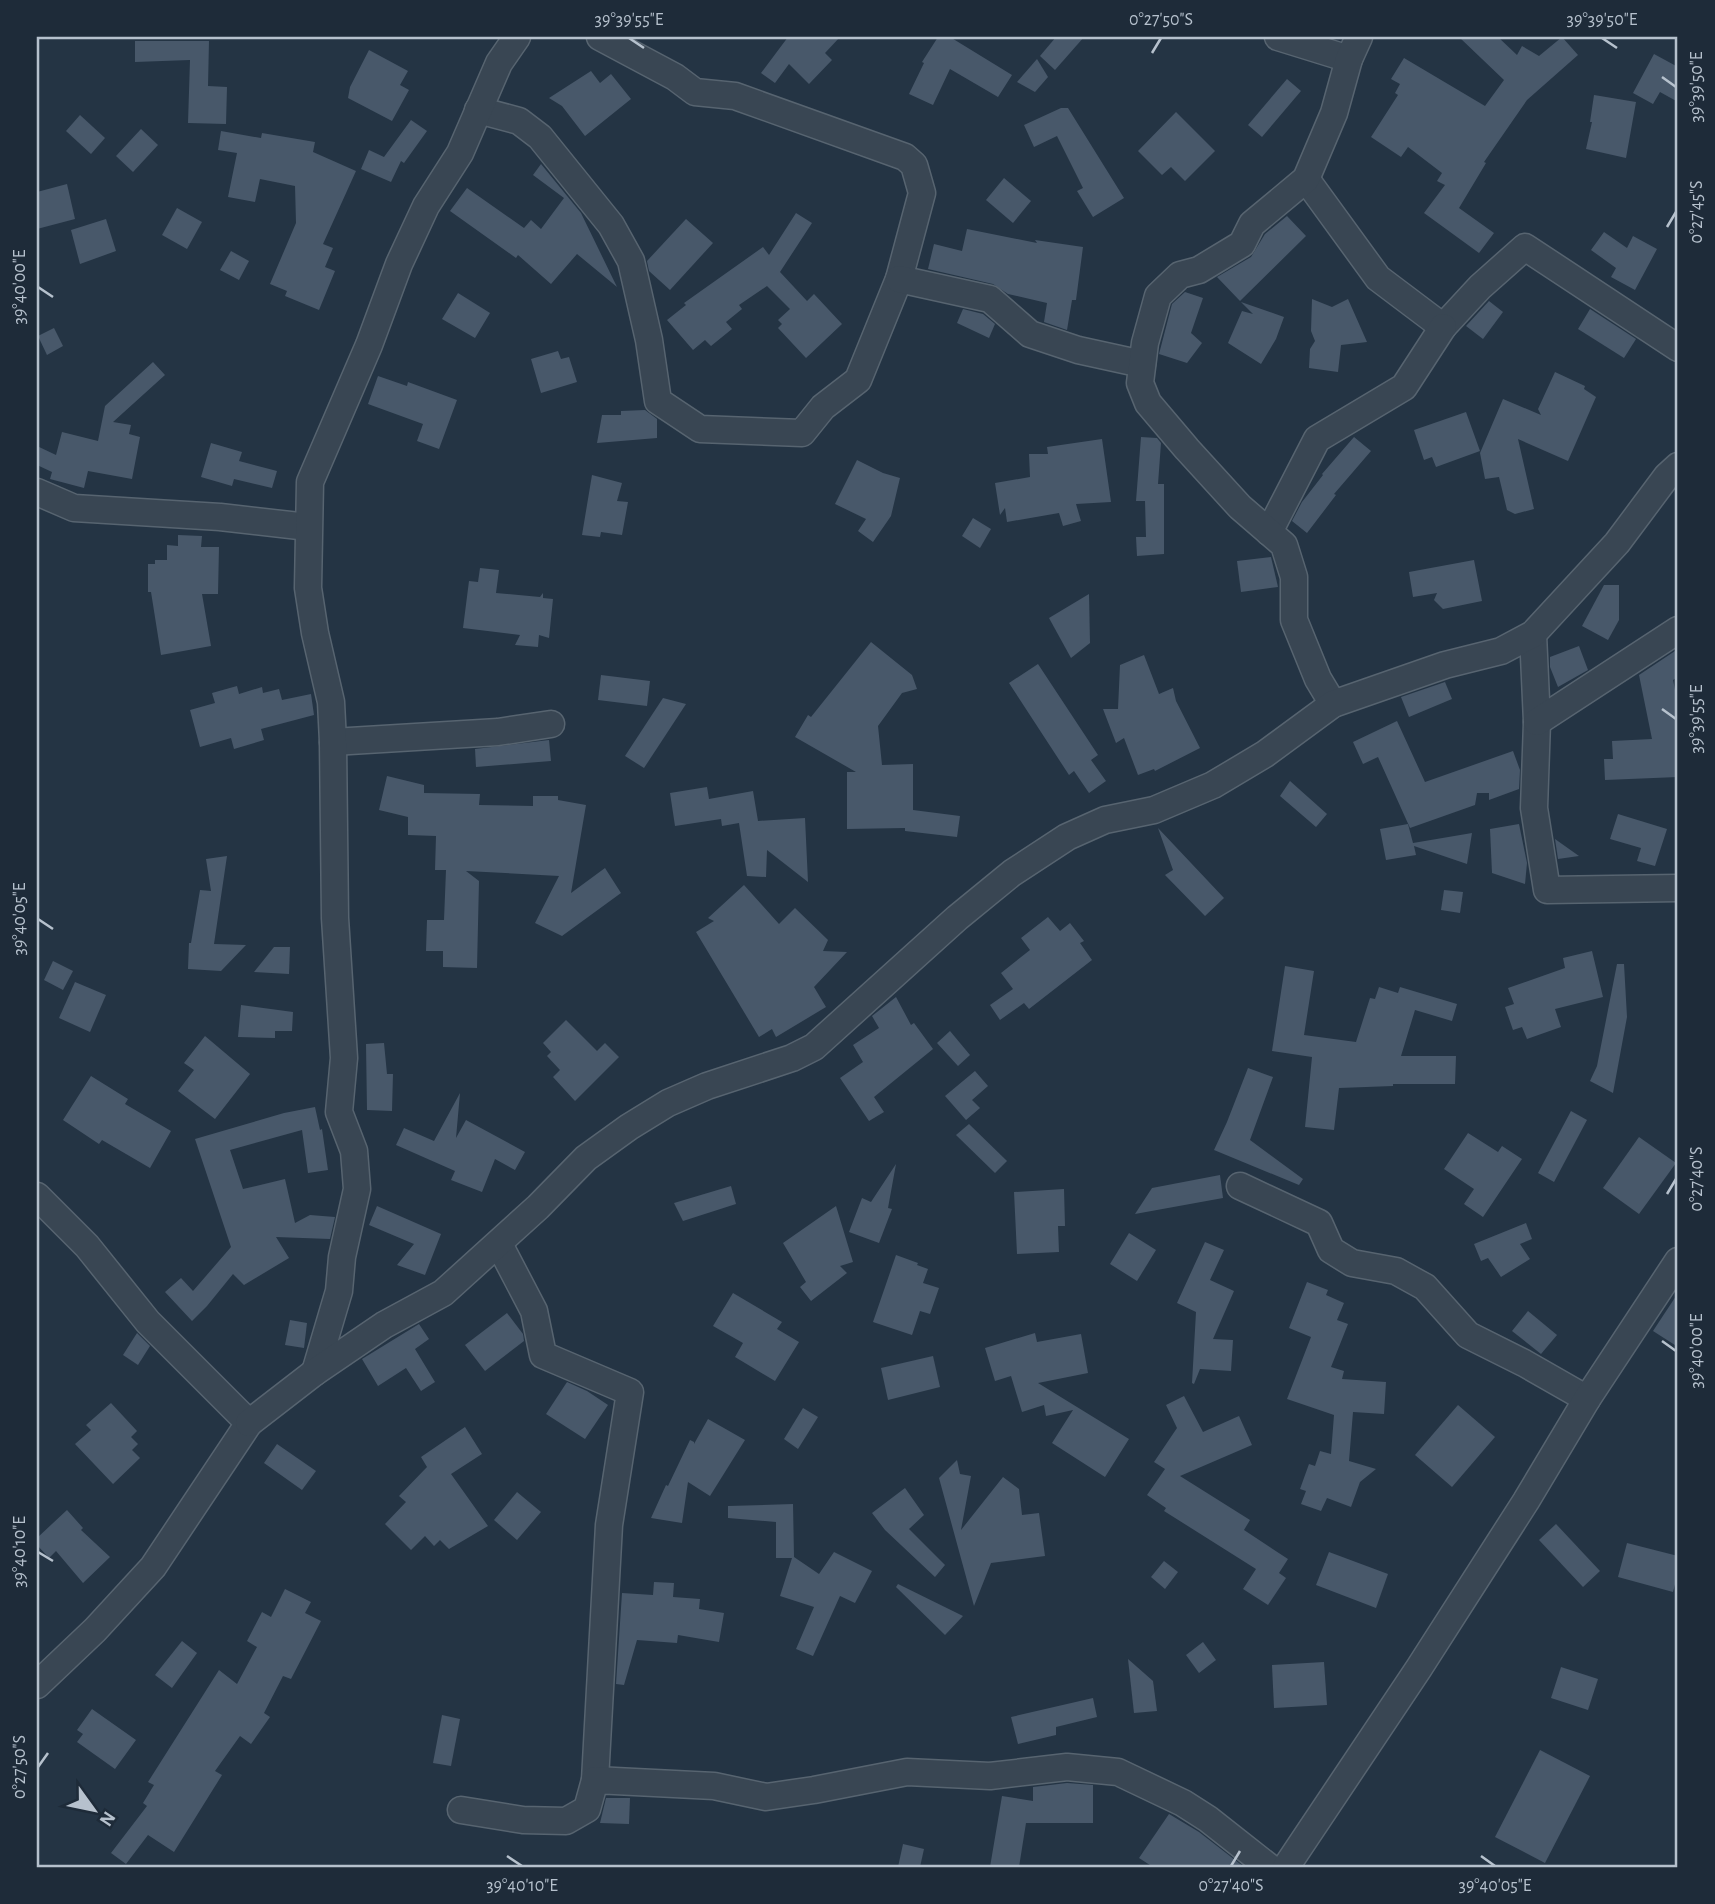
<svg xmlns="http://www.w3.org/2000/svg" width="1715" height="1904" viewBox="0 0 1715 1904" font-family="'Alegreya Sans',sans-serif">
<rect width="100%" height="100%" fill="#243444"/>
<g fill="#48586a">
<path d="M788,37H840L825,53L832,60L809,84L789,64L775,83L761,73Z"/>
<path d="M938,37H950L1012,75L998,97L950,69L933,105L909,94L924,63L922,62Z"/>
<path d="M1056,37H1084L1055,70L1040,56Z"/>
<path d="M1459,37H1498L1517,55L1522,46L1539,56L1562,37L1578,55L1527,100L1484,162L1486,163L1459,208L1494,233L1479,253L1424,213L1445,185L1437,181L1442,173L1408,147L1401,157L1371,137L1398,95L1395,93L1400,84L1391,79L1404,58L1485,106L1504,80Z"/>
<path d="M135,41H209L208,86L227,87L226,124L188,123L190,60L135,62Z"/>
<path d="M369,50L408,71L400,85L409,90L392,121L348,98L350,87Z"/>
<path d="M1654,54L1678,67V102L1660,92L1653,104L1633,93Z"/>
<path d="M1037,59L1048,77L1035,92L1017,82Z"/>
<path d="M591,71L600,83L611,74L631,99L585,136L562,106L549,98Z"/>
<path d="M1287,79L1301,91L1262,137L1248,125Z"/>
<path d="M1594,95L1636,102L1626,158L1586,149L1592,122H1590Z"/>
<path d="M1061,108H1068L1124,198L1093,217L1077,191L1083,188L1057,136L1034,147L1024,125Z"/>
<path d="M1176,112L1215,151L1185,181L1171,167L1162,175L1138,151Z"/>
<path d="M80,115L105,138L91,154L66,131Z"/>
<path d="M411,120L427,131L404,163L401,161L391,182L361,169L369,150L384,157Z"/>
<path d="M141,129L158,145L133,172L116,156Z"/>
<path d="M221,131L261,138L262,133L315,142L313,152L356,171L323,244L333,248L325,267L335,271L319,310L285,296L287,291L270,284L296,223L295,186L260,179L255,202L228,197L237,153L218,150Z"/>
<path d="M541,164L581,213L617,287L577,254L551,284L518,255L516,258L450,211L467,188L524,228L531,220L541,229L564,198L533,175Z"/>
<path d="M1004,178L1031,201L1013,223L986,200Z"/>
<path d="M67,184L75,219L37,229V192Z"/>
<path d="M177,208L202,222L187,249L162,235Z"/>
<path d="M796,213L812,223L780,272L807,301L814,294L842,324L806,358L778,328L782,324L778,320L790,309L767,286L739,305L742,309L726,322L732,329L711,346L705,340L693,350L667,320L686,305L684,303L763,247L769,255Z"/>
<path d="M1287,216L1306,236L1240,301L1217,277L1251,257L1265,234Z"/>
<path d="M106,219L116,251L80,264L71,230Z"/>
<path d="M686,219L713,243L670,290L649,271L647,261Z"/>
<path d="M967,229L1037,243L1035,240L1083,247L1076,300H1072L1067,330L1044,322L1047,303L1008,294L993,284L928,269L934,244L962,251Z"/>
<path d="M1604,232L1627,248L1633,236L1657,249L1635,290L1611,277L1616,268L1591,250Z"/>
<path d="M231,251L249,261L239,280L220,270Z"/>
<path d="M1185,292L1203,298L1191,333L1202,343L1187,363L1159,354L1172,304Z"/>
<path d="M458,293L490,313L475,338L442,319Z"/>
<path d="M1312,299L1332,307L1348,299L1367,342L1341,345L1338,372L1309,368L1310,349L1315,341L1311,331Z"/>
<path d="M1489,301L1503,312L1483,339L1466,326Z"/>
<path d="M1241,302L1284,317L1276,339L1261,364L1228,343L1242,311L1253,314Z"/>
<path d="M963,309L983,314L995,324L989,338L957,323Z"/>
<path d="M1590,309L1636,339L1624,358L1578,329Z"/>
<path d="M54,328L63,346L47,355L38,336Z"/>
<path d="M558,351L561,359L569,357L577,382L541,393L531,359Z"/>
<path d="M153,362L165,375L113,422L131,425L129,434L140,437L132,479L88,471L84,488L50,479L52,472L37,465V446L56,455L62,432L98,441L105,406Z"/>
<path d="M1555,372L1585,386L1584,389L1596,397L1568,461L1518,439L1534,509L1515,514L1507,510L1499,477L1485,479L1480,453L1503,399L1541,415L1538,409Z"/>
<path d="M378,376L407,386L408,382L457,400L439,449L417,441L423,424L368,404Z"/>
<path d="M645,410L657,419V438L597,443L602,415H621V411Z"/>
<path d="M1466,412L1480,451L1436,467L1432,457L1424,460L1414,430Z"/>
<path d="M1141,437L1157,438L1161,443L1158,484H1164V554L1137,556L1136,537H1146L1145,501H1136Z"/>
<path d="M1354,437L1371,451L1334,494L1336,495L1307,533L1292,521L1302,502L1323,475L1322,474Z"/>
<path d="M1102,439L1111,502L1076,504L1081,521L1063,526L1059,513L1007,522L1005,508L1000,515L995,483L1030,477L1029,454H1048L1047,447Z"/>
<path d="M211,443L242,452L239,461L277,471L272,488L234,479L232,486L201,477Z"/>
<path d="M857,460L883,473L900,478L891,516L873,542L858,531L866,519L835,504Z"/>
<path d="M592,475L622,483L617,501L628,502L622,535L601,532L600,537L582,535Z"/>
<path d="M973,518L991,529L980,548L962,536Z"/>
<path d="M178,535L202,536L201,547H219L218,594H202L211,646L161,655L151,592H148V564H155V560H167V545L178,546Z"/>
<path d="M1271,557L1278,587L1241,592L1237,561Z"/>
<path d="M1474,560L1482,601L1443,609L1434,600L1437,593L1413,597L1409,572Z"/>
<path d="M480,568L499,570L496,593L540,597L543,593V598L553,599L549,638L539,635L538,647L515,645L520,635L463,628L469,581L478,582Z"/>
<path d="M1604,585H1619V620L1608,640L1582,626Z"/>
<path d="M1089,594L1090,643L1071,658L1049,618Z"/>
<path d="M871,642L912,675L917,689L902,693L878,726L882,765L913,764V810L960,816L957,837L905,831V828L847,829V772H856L795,737L808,715L811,717Z"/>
<path d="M1579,646L1588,670L1558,687L1550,667V657Z"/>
<path d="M1678,649V677L1673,680L1678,704V735H1676L1678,777L1605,780L1604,759H1613L1612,741L1652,739L1639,675Z"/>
<path d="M1144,655L1159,694L1173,688L1176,701L1200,748L1155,771L1154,769L1138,775L1124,738L1116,743L1103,709H1118L1120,665Z"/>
<path d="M1038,664L1098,755L1091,760L1106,781L1089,793L1074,771L1069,775L1009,683Z"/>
<path d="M601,675L650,681L647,706L598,700Z"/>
<path d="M1445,682L1452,699L1409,717L1401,697Z"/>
<path d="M237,686L239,694L262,687L263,693L279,689L282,700L311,694L314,715L261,729L264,740L234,749L231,738L200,747L190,710L215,703L212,693Z"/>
<path d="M663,698L686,704L644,768L625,756Z"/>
<path d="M1397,721L1425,782L1513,751L1520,770L1519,789L1489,800V793H1477L1475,805L1410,828L1378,757L1363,764L1353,742Z"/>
<path d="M549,740L551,761L476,767L475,749Z"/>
<path d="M387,776L424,785V793L480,794L479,805L533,806V796H558V800L586,805L571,893L605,868L621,893L562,936L535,923L559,876L466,871L479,881L477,968L443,967V951H426L427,920H444L446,870H435L436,836L408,835V817L379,810Z"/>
<path d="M1290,781L1327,814L1316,827L1280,796Z"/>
<path d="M707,787L709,799L753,791L758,821L805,818L808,882L767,850L766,877L747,876L739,823L722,826L721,819L675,826L670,793Z"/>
<path d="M1618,814L1667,829L1655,866L1637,861L1641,848L1610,839Z"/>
<path d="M1408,824L1413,843L1472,833L1467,864L1414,846L1416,855L1386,860L1380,829Z"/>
<path d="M1519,824L1527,863L1525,884L1492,873L1490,829Z"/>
<path d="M1158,828L1224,898L1205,916L1165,875L1173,870Z"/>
<path d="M1555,839L1579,856L1558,859Z"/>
<path d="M227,856L214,944L246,945L221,971L188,969L189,943H191L200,890L211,891L206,859Z"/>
<path d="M744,885L779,924L795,908L828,940L823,951L847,952L814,987L826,1007L776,1037L772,1029L759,1037L696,932L714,921L708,918Z"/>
<path d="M1444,890L1463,892L1460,913L1441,910Z"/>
<path d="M1048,917L1060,931L1070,923L1084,941L1080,943L1092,960L1029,1009L1024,1003L1000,1020L990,1005L1013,989L1001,973L1030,950L1021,938Z"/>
<path d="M274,947H290L289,974L254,972Z"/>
<path d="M1592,951L1603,997L1555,1009L1561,1027L1527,1039L1522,1027L1513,1030L1505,1007L1514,1004L1508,988L1565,968L1563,958Z"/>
<path d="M53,961L73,971L63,990L44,980Z"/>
<path d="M1617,964H1624L1627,1017L1613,1093L1590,1081L1597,1066Z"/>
<path d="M1285,966L1314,971L1304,1035L1356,1042L1370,998L1375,999L1379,987L1398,993L1400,987L1457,1004L1452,1021L1415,1010L1401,1056H1456L1455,1084H1393V1086L1339,1088L1334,1130L1305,1127L1312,1057L1272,1051Z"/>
<path d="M75,982L106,995L90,1032L59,1018Z"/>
<path d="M896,997L911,1025L914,1023L933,1049L874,1097L884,1112L869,1121L840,1078L863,1062L853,1045L879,1028L872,1016Z"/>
<path d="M241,1005L293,1012L292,1031H275V1038L238,1037Z"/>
<path d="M566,1020L597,1051L605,1043L619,1057L575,1101L553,1077L560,1070L547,1056L551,1052L543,1043Z"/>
<path d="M950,1031L970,1055L958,1066L937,1043Z"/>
<path d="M205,1036L250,1074L215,1119L178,1091L194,1070L184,1063Z"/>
<path d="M384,1043L387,1074H393L392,1111L367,1110L366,1044Z"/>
<path d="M1248,1068L1273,1077L1250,1140L1303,1179L1299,1185L1214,1150L1227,1122Z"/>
<path d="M975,1071L988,1086L972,1100L980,1108L966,1120L945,1096Z"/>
<path d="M91,1076L128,1099L125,1104L171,1131L150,1168L102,1140L99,1144L63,1120Z"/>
<path d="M460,1093L456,1138L466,1120L525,1152L515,1170L495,1159L482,1192L451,1180L455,1171L396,1145L404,1128L434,1141Z"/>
<path d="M315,1107L320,1130L322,1129L328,1170L308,1173L302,1130L230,1150L243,1189L285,1179L295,1223L310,1215L335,1217L330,1239L276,1237L289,1258L244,1285L233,1274L207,1306L192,1321L165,1292L181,1278L193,1291L231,1247L195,1139L284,1113Z"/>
<path d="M1571,1111L1587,1120L1554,1182L1538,1173Z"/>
<path d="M969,1124L1007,1161L995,1173L956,1135Z"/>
<path d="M1468,1133L1498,1152L1502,1146L1522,1159L1483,1217L1464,1204L1474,1189L1444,1169Z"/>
<path d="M1639,1137L1676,1163L1639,1214L1603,1188Z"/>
<path d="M896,1164L888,1208L892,1209L879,1243L849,1232L862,1198L871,1202Z"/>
<path d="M1220,1175L1223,1198L1135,1214L1152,1188Z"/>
<path d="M731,1186L736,1204L683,1221L674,1203Z"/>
<path d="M1064,1189L1065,1226H1058L1059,1252L1017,1254L1014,1192Z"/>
<path d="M377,1206L441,1234L425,1275L397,1265L414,1244L369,1225Z"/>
<path d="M836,1206L853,1262L840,1266L847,1273L811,1301L800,1287L806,1282L783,1243Z"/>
<path d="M1526,1223L1532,1239L1520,1244L1530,1259L1501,1277L1488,1258L1481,1261L1474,1244Z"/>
<path d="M1129,1233L1156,1250L1137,1281L1110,1264Z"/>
<path d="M1205,1242L1224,1250L1210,1280L1234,1291L1213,1339L1233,1340L1231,1371L1200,1369L1194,1384L1192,1383L1196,1312L1177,1303Z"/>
<path d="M896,1255L918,1263L917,1265L928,1269L923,1283L939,1288L930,1314L920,1311L912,1335L873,1322Z"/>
<path d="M1307,1282L1328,1290L1326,1295L1344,1303L1337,1320L1348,1324L1331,1367L1344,1371L1342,1379L1386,1382L1384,1414L1353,1412L1349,1461L1376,1469L1360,1482L1351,1507L1327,1498L1321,1511L1301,1504L1306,1491L1300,1489L1309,1464L1315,1466L1320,1451L1331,1454L1334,1415L1287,1399L1311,1337L1289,1328Z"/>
<path d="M733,1293L782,1322L777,1329L799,1342L775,1381L735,1357L743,1343L713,1326Z"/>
<path d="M1678,1293V1347L1653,1331Z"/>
<path d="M1528,1311L1557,1335L1541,1354L1512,1331Z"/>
<path d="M507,1313L523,1334L524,1341L485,1371L465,1345Z"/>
<path d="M290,1320L307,1323L304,1348L285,1345Z"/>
<path d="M419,1324L429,1339L415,1349L435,1382L421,1391L406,1368L378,1386L362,1359Z"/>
<path d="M137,1333L150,1346L138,1365L123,1355Z"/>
<path d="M1035,1333L1037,1342L1081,1334L1088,1373L1038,1383L1129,1439L1105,1477L1052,1443L1073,1410L1046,1416L1044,1405L1022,1412L1011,1376L995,1381L985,1348Z"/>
<path d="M933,1356L940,1387L888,1400L881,1368Z"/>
<path d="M567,1382L587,1391L608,1405L585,1439L546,1414Z"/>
<path d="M1184,1396L1203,1432L1239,1416L1252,1445L1180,1476L1250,1520L1244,1530L1288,1559L1279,1573L1286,1578L1268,1605L1243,1589L1256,1569L1164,1511L1166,1508L1147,1495L1165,1469L1154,1462L1177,1428L1166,1405Z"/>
<path d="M111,1403L137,1431L131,1437L138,1444L132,1450L140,1458L113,1484L75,1444L91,1430L86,1425Z"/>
<path d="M1458,1405L1495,1437L1452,1487L1415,1455Z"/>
<path d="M803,1408L818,1417L798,1449L784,1439Z"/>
<path d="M708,1419L745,1440L710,1496L688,1482L682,1523L651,1518L666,1485L668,1486L690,1440L694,1442V1444Z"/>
<path d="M465,1427L482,1454L451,1474L488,1526L449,1549L440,1540L434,1546L425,1536L411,1550L385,1524L406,1502L399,1496L427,1467L421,1457Z"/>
<path d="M277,1444L316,1471L302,1490L264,1463Z"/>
<path d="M957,1460L960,1474L971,1476L961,1530L1003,1477L1019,1489L1022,1515L1039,1513L1045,1556L991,1563L974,1606L939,1478Z"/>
<path d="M905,1488L924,1515L909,1529L945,1565L935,1577L885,1530L872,1513Z"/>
<path d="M517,1492L541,1512L517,1540L494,1520Z"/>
<path d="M793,1504L794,1557L819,1574L834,1552L872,1571L855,1603L840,1596L813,1656L796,1649L814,1607L780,1596L792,1558H776V1522L728,1518V1506Z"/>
<path d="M67,1510L83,1528L81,1530L110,1557L83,1583L56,1551L49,1558L37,1545V1538Z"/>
<path d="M1556,1524L1600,1571L1583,1587L1539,1540Z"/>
<path d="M1627,1543L1678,1556V1573L1673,1592L1618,1577Z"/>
<path d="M1329,1552L1388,1574L1376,1608L1316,1585Z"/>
<path d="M1164,1561L1178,1572L1165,1589L1151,1577Z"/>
<path d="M654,1582L674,1583L673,1597L700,1599L699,1609L724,1613L719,1642L678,1635L677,1643L637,1640L624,1685L616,1684L622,1593L653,1595Z"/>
<path d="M898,1584L963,1616L945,1635L896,1587Z"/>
<path d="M285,1589L311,1602L305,1613L321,1621L291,1679L283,1676L264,1713L270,1717L251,1744L240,1736L215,1771L222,1775L174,1852L148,1835L126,1864L111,1853L147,1806L143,1803L154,1785L148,1782L219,1670L237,1684L257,1647L247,1641L262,1612L271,1617Z"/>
<path d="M182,1641L197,1653L172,1688L155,1675Z"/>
<path d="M1203,1642L1216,1660L1199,1673L1186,1655Z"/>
<path d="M1128,1659L1153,1681L1157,1711L1134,1713Z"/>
<path d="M1324,1662L1327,1705L1274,1708L1272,1665Z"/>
<path d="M1561,1667L1598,1679L1588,1710L1551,1698Z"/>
<path d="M1093,1698L1097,1717L1056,1727V1735L1018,1744L1011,1717Z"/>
<path d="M92,1709L136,1740L115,1769L77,1742L83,1734L77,1730Z"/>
<path d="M442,1715L460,1719L451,1766L433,1763Z"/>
<path d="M1540,1750L1590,1776L1545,1863L1495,1837Z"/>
<path d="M1067,1783L1093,1785V1823H1026L1019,1867H990L1002,1796L1033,1801V1787Z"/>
<path d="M606,1798H630L629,1824L600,1823Z"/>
<path d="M1169,1814L1199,1832L1244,1867H1153L1139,1858Z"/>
<path d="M903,1844L924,1849L920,1867H898Z"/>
</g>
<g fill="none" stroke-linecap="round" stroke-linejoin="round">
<g stroke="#576470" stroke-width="29">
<g id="minor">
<path d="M1278,37L1349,59"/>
<path d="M478,110L519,121L540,137L611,225L631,261L649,340L658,401L700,429L802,433L823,407L858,380L899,279L922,193L914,165L905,157L735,96L695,92L675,77L600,37"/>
<path d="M1306,179L1378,278L1443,327L1480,287L1525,247L1678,348"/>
<path d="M899,279L990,299L1030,334L1078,350L1142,364"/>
<path d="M37,492L74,508L220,517L308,527"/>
<path d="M1269,532L1317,439L1404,387L1443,327"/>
<path d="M1533,634L1537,722L1534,808L1547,890L1678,888"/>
<path d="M1333,704L1318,679L1294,620V577L1284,545L1240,507L1187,449L1148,403L1140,383L1145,343L1158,296L1180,275L1199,270L1242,244L1252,224L1306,179L1334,113L1349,59L1359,37"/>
<path d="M1537,722L1678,630"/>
<path d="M333,742L498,732L551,724"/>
<path d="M1240,1186L1319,1223L1331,1250L1352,1263L1396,1271L1425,1287L1468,1335L1524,1363L1587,1399"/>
<path d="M37,1196L87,1246L148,1322L249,1423L153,1567L95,1630L37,1685"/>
<path d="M499,1244L534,1311L543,1355L630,1392L609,1525L595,1780"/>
<path d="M315,1372L339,1291L342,1257L357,1189L354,1151L339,1112L344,1058L335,918L333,742L331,702L315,633L308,588L310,482L369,345L399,264L426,206L460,153L499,63L517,37"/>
<path d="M249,1423L315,1372L384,1325L443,1293L538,1207L586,1158L629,1127L668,1103L707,1086L792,1058L814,1047L957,918L1012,873L1067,837L1105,820L1154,810L1213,785L1265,754L1333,704L1445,665L1501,651L1533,634L1617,543L1667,476L1678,466"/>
<path d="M461,1810L523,1820L566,1821L587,1809L595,1780L714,1786L766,1797L814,1790L907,1772L990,1776L1067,1767L1118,1772L1183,1803L1208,1819L1269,1867"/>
<path d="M1286,1867L1419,1668L1526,1501L1587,1399L1678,1261"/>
</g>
</g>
<use href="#minor" stroke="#394653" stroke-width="26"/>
</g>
<path fill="none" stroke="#b6c1cd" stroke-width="2.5" d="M629,38L644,48M1602,38L1617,48M1152,53L1161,38M1662,77L1676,87M1667,227L1676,212M38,287L53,297M1662,709L1676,719M38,919L53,929M1667,1194L1676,1179M1662,1341L1676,1351M38,1552L53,1561M38,1767L48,1753M507,1856L522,1866M1481,1856L1495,1866M1231,1866L1240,1851"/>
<rect width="1715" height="1904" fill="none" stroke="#1e2b39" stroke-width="77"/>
<g transform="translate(94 1810) rotate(123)" stroke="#1e2b39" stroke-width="5" paint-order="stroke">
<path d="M0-5L12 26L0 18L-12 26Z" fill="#b6c1cd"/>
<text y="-10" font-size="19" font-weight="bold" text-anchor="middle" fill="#b6c1cd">N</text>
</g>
<rect x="38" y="38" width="1638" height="1828" fill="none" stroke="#b6c1cd" stroke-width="2.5"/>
<g font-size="18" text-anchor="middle" fill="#b6c1cd">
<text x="629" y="25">39°39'55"E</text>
<text x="1161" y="25">0°27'50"S</text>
<text x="1602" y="25">39°39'50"E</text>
<text transform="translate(1696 87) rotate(-90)" y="6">39°39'50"E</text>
<text transform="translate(1696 212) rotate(-90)" y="6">0°27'45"S</text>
<text transform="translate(19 287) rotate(-90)" y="6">39°40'00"E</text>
<text transform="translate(1696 719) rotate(-90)" y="6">39°39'55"E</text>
<text transform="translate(19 919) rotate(-90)" y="6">39°40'05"E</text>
<text transform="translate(1696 1179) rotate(-90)" y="6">0°27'40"S</text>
<text transform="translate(1696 1351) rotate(-90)" y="6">39°40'00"E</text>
<text transform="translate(19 1552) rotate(-90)" y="6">39°40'10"E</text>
<text transform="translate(19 1767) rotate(-90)" y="6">0°27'50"S</text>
<text x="522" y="1891">39°40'10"E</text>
<text x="1231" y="1891">0°27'40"S</text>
<text x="1495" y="1891">39°40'05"E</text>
</g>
</svg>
